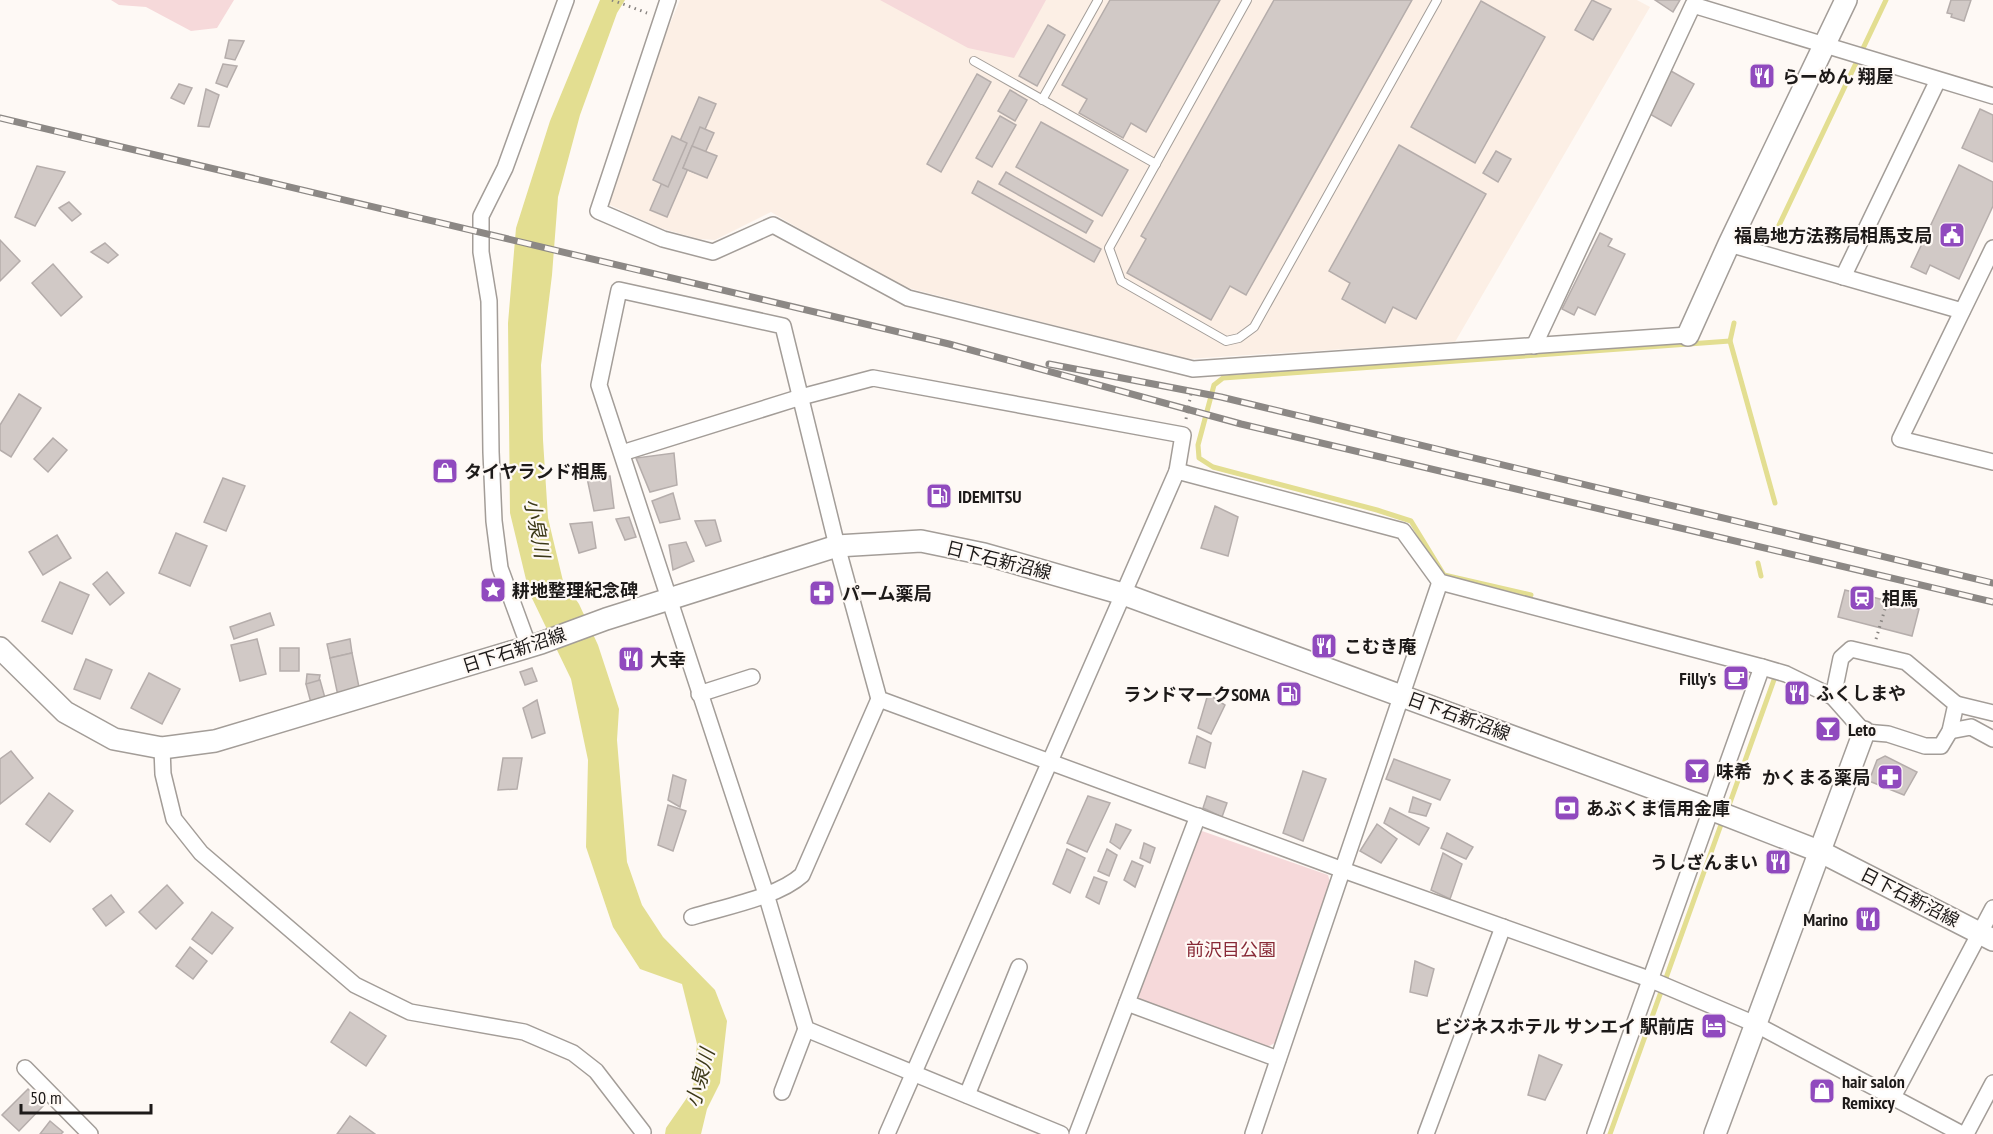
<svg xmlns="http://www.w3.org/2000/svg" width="1993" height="1134" viewBox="0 0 1993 1134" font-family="'PT Sans Narrow','Noto Sans JP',sans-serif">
<rect width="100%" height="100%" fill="#fef9f5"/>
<path fill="#fcefe5" d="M680,0H1637L1650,7L1455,342L1187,359L912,289L885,279L771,212L715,240L699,239L660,228L610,205L606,199L666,33Z"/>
<g fill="#f6d9da">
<path d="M111,0H234L217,28L191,31L146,7L119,5Z"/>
<path d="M880,0H1046L1014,58L968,48Z"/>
<path d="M1202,831L1328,875L1330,882L1275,1043L1265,1048L1141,1001L1137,993L1196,838Z"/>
</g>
<path fill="#e3de91" d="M600,0H625L617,13L580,115L558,197L552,275L541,365L543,440L548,518L563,581L579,604L598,645L619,709L617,740L627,862L642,905L663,937L715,990L727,1021L720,1083L707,1109L701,1134H665L666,1128L693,1089L697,1044L682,984L640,969L613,927L586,847L588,760L571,679L529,592L510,513L508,323L516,228L550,121Z"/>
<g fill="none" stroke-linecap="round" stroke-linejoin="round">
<g stroke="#e3de91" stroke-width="5">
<path d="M1772,240L1886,0"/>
<path d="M1734,323L1730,341L1775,503"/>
<path d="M1758,563L1761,576"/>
<path d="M1531,595L1444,575L1411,521L1377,510L1213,467L1199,458L1198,445L1214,385L1223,378L1730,341"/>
<path d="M1727,811L1775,677"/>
<path d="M1610,1134L1723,819"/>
</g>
</g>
<g fill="#d1c9c6" stroke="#b5adab" stroke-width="1.5">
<path d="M1110,0H1220L1146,132L1131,123L1123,138L1079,113L1087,99L1062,85Z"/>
<path d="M1274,0H1412L1246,295L1230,286L1211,320L1127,273L1146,239L1141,236Z"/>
<path d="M1592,0L1611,9L1593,40L1575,30Z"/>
<path d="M1655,0H1680L1673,12Z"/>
<path d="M1951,0H1971L1964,21L1951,17L1952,14L1947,13Z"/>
<path d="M1481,1L1545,37L1475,163L1411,127Z"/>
<path d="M1048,25L1065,35L1037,86L1019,76Z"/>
<path d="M229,40L244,41L235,60L225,58Z"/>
<path d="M223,64L237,66L227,87L216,83Z"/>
<path d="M1671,71L1694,84L1671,126L1648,113Z"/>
<path d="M977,74L991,82L941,172L927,164Z"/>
<path d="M179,84L192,88L184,104L171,98Z"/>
<path d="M206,89L219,95L209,127L198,126Z"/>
<path d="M1010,90L1027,100L1015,121L998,111Z"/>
<path d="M699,97L716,104L667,217L650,210Z"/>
<path d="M1980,109L1993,115V162L1962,148Z"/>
<path d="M1000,116L1016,125L992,167L976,158Z"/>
<path d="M1041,122L1128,170L1102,216L1016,167Z"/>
<path d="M700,127L714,133L696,173L683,168Z"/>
<path d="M672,136L687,143L668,187L653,180Z"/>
<path d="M1399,145L1486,194L1416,319L1393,307L1385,323L1342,299L1350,283L1329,271Z"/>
<path d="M692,146L717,156L707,178L683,168Z"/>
<path d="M1496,151L1511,159L1498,182L1483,173Z"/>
<path d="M1959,165L1993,182V206L1959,279L1930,265L1926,274L1911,267Z"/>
<path d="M37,166L65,172L35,226L15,217Z"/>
<path d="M1006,172L1093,221L1086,233L999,184Z"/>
<path d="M978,181L1101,249L1094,262L972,193Z"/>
<path d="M69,202L81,214L72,221L59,208Z"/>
<path d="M1600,233L1612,239L1608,246L1625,254L1595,315L1578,307L1574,315L1562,309Z"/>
<path d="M0,240L20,261L0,281Z"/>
<path d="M105,243L118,255L108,263L91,252Z"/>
<path d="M53,264L82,297L61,316L32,283Z"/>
<path d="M19,394L41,408L11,457L0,450V425Z"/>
<path d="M53,438L67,450L48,472L34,459Z"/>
<path d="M674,453L677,485L650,492L636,458Z"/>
<path d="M610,476L614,508L594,511L587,478Z"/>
<path d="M223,478L245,486L226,531L204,522Z"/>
<path d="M673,493L680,519L660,523L652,501Z"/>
<path d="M1215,506L1238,517L1228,556L1201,548Z"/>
<path d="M629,517L636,537L625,540L616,519Z"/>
<path d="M715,520L721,541L706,546L695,521Z"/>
<path d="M592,522L596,548L579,553L570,524Z"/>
<path d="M176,533L207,546L190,586L159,573Z"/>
<path d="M57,535L71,558L43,575L29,552Z"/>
<path d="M686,542L694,561L673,570L669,545Z"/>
<path d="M107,572L124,593L110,605L93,584Z"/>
<path d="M60,582L89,595L72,634L42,621Z"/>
<path d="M1845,590L1919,609L1912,636L1838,617Z"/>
<path d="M270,613L274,625L234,639L230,627Z"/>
<path d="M257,639L266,674L240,681L231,645Z"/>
<path d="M350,639L352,653L330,658L327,644Z"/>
<rect x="280" y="648" width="19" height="23"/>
<path d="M352,653L360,692L338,696L330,658Z"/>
<path d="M86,659L112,670L100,699L74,689Z"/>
<path d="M532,668L537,681L525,685L520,672Z"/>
<path d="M149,673L180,689L162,724L131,708Z"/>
<path d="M307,674L320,675L318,686L306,684Z"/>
<path d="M320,680L325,698L311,703L306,684Z"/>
<path d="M1208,694L1225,705L1211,734L1198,728Z"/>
<path d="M537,700L545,733L532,738L523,708Z"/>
<path d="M1197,736L1211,743L1205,768L1189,763Z"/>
<path d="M11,751L33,778L0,804V759Z"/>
<path d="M1885,756L1917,772L1904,795L1869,781L1877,760Z"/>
<path d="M503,758H522L517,789L498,790Z"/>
<path d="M1394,759L1450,780L1440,800L1386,779Z"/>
<path d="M1303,771L1326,779L1303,841L1283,833Z"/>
<path d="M673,775L686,780L680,807L668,800Z"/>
<path d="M49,793L73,811L50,842L26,824Z"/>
<path d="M1088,796L1110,803L1087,852L1067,843Z"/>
<path d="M1207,796L1227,803L1222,817L1203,808Z"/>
<path d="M1413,797L1431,804L1426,816L1409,812Z"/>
<path d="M668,805L686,811L673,851L658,845Z"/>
<path d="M1390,808L1429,828L1419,845L1384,823Z"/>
<path d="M1116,824L1131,830L1120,849L1110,842Z"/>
<path d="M1377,824L1397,839L1381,863L1360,851Z"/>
<path d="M1447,833L1473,847L1466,859L1441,848Z"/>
<path d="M1144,843L1155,848L1150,863L1140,858Z"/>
<path d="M1067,849L1085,858L1070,893L1053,884Z"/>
<path d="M1107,849L1117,855L1109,876L1098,871Z"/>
<path d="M1443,853L1462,864L1450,899L1431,890Z"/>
<path d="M1132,861L1143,866L1135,887L1124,880Z"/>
<path d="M1094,877L1107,882L1099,904L1086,897Z"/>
<path d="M167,885L183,903L156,929L139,912Z"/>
<path d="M111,895L124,912L106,926L93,909Z"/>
<path d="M212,912L233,928L212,954L192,939Z"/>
<path d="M190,947L207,961L193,979L176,966Z"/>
<path d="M1415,961L1434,969L1427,996L1410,992Z"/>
<path d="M350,1012L386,1036L366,1066L331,1042Z"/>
<path d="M1539,1055L1562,1065L1545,1100L1528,1095Z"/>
<path d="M28,1089L44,1105L19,1131L2,1115Z"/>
<path d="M350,1116L375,1134H337Z"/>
<path d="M50,1121L63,1132L61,1134H40Z"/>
</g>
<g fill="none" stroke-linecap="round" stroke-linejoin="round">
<g stroke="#a39d98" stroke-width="10">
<g id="lane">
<path d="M1247,0L1109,248L1121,281L1226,341L1239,338L1254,327L1437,0"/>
<path d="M974,61L1156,164"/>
<path d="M1042,100L1098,0"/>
</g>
</g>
<g stroke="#a39d98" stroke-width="18">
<g id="street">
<path d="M668,0L598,211L663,239L713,252L773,225L908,298L1193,369L1688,335"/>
<path d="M1729,244L1962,311"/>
<path d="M1993,248L1900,439L1993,462"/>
<path d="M1843,277L1938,80"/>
<path d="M1534,346L1693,5L1993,96"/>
<path d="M622,453L801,397L873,378L1183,435L1177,471"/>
<path d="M529,647L500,568L494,521L491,452L489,301L481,252V216L505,168L566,0"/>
<path d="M1851,649L1906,662L1956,704L1950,731L1941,746H1925L1888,734L1864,732L1833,697L1841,658Z"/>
<path d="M1762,667L1786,674L1833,697"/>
<path d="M699,694L752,677"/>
<path d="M1956,704L1993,713"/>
<path d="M1950,731L1971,727L1993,739"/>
<path d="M162,748L163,774L174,819L201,853L355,985L410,1012L524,1032L573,1053L596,1071L643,1132"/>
<path d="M692,917C724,907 778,897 802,875L879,699"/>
<path d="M1127,1003L1278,1059"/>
<path d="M25,1068L90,1134"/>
<path d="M782,1092L806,1029"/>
<path d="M967,1095L1019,967"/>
<path d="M1893,1097L1993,908"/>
<path d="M887,1134L1177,471L1403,531L1440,582L1762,667L1595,1134"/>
<path d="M1061,1134L806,1029L766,894L599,385L619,290L783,326L837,546L879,699L1343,870L1649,979L1755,1024L1962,1134"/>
<path d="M1077,1134L1198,816"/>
<path d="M1253,1134L1440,582"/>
<path d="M1426,1134L1503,927"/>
<path d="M1966,1134L1993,1083"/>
</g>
</g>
<g stroke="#a39d98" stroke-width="24">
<g id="secondary">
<path d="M1688,335L1729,244L1846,0"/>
<path d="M0,648L65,712L114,739L162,748L215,741L541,643L606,619L837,546L921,541L984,554L1123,594L1710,809L1821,852L1993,940"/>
<path d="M1715,1134L1864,732"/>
</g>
</g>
<g stroke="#86827f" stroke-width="3" stroke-dasharray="1.5 4.5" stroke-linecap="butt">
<path d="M612,0L647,13"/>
<path d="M1186,419L1193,384"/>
<path d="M1876,639L1890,592"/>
</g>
<use href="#lane" stroke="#fff" stroke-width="8"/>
<use href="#street" stroke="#fff" stroke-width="15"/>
<use href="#secondary" stroke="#fff" stroke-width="21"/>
<g stroke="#8c8885" stroke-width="7">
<g id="rail">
<path d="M0,118L949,344L1241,424L1993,602"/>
<path d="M1049,364L1221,397L1993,583"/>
</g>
</g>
<use href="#rail" stroke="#fef9f5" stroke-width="4.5" stroke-dasharray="14" stroke-linecap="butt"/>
</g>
<defs>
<g id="restaurant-square" transform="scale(1.35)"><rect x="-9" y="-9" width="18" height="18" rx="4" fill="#904abe" stroke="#fef9f5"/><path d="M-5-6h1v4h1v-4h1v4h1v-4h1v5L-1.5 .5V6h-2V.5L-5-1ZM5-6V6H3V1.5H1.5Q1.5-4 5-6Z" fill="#fff"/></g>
<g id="civic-square" transform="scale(1.35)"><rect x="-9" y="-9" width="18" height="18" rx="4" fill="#904abe" stroke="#fef9f5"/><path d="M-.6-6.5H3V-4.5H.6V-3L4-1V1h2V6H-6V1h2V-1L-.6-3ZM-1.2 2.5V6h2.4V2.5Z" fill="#fff"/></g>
<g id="shop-square" transform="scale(1.35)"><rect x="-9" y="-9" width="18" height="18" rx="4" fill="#904abe" stroke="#fef9f5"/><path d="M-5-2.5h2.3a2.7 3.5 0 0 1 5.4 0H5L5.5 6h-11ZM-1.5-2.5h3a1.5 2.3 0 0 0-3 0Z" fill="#fff"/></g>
<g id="fuel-square" transform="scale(1.35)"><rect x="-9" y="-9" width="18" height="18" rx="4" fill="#904abe" stroke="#fef9f5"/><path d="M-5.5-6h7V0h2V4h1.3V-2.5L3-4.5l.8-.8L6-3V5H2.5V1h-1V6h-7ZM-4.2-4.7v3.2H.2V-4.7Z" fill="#fff"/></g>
<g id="sight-square" transform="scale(1.35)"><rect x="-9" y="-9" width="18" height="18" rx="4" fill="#904abe" stroke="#fef9f5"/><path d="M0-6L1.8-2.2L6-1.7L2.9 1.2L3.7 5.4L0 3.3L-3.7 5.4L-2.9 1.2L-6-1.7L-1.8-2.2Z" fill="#fff"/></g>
<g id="pharmacy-square" transform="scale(1.35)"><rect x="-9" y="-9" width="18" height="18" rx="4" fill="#904abe" stroke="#fef9f5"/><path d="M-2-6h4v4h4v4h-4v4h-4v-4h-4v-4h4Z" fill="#fff"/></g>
<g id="station-square" transform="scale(1.35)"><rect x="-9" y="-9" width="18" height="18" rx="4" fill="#904abe" stroke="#fef9f5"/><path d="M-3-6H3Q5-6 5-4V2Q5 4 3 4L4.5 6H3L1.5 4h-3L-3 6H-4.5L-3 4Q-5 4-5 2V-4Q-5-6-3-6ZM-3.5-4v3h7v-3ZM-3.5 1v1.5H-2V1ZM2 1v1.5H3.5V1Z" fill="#fff"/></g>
<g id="cafe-square" transform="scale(1.35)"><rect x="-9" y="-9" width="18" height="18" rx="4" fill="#904abe" stroke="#fef9f5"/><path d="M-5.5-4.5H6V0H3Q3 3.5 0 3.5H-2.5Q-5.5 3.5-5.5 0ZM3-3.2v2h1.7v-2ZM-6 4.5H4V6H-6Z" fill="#fff"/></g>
<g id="bar-square" transform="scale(1.35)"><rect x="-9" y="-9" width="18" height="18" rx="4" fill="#904abe" stroke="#fef9f5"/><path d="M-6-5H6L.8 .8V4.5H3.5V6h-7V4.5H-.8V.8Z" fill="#fff"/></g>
<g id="bank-square" transform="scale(1.35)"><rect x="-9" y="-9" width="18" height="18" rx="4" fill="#904abe" stroke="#fef9f5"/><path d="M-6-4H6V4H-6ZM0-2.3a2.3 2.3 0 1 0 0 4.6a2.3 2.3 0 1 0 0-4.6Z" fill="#fff"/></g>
<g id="hotel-square" transform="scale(1.35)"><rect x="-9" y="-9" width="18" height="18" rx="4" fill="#904abe" stroke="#fef9f5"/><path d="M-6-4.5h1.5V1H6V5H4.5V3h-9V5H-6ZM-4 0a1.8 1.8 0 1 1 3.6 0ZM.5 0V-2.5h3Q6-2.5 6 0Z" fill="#fff"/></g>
</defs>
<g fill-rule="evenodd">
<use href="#restaurant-square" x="1762" y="76"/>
<use href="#civic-square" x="1952" y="235"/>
<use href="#shop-square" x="445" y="471"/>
<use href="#fuel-square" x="939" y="496"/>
<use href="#sight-square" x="493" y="590"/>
<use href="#pharmacy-square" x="822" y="593"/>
<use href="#station-square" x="1862" y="598"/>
<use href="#restaurant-square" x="1324" y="646"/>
<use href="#restaurant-square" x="631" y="659"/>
<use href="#cafe-square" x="1736" y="678"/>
<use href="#restaurant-square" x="1797" y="693"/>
<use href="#fuel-square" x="1289" y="694"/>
<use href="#bar-square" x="1828" y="729"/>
<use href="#bar-square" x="1697" y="771"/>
<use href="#pharmacy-square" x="1890" y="777"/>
<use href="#bank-square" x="1567" y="808"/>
<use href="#restaurant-square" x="1778" y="862"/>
<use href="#restaurant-square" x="1868" y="919"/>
<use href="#hotel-square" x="1714" y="1026"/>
<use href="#shop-square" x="1822" y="1091"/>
</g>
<g text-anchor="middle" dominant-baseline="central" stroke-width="4.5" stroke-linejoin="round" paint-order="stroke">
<g font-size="18" font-weight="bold" fill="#1d1a19" stroke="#fef9f5" text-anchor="start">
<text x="1782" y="76">らーめん 翔屋</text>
<text x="1932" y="235" text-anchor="end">福島地方法務局相馬支局</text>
<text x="464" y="471">タイヤランド相馬</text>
<text x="958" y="496">IDEMITSU</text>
<text x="512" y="590">耕地整理紀念碑</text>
<text x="842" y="593">パーム薬局</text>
<text x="1882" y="598">相馬</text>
<text x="1344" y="646">こむき庵</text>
<text x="650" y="659">大幸</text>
<text x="1716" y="678" text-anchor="end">Filly's</text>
<text x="1816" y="693">ふくしまや</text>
<text x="1270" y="694" text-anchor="end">ランドマークSOMA</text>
<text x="1848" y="729">Leto</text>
<text x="1716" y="771">味希</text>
<text x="1870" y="777" text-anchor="end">かくまる薬局</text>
<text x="1586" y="808">あぶくま信用金庫</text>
<text x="1758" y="862" text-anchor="end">うしざんまい</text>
<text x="1848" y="919" text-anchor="end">Marino</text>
<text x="1694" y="1026" text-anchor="end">ビジネスホテル サンエイ 駅前店</text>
<text x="1842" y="1081">hair salon<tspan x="1842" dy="21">Remixcy</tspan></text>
</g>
<g font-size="18" fill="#1d1a19" stroke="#fef9f5">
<text transform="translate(999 560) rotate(14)">日下石新沼線</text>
<text transform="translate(514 650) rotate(-18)">日下石新沼線</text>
<text transform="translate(1459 716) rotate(20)">日下石新沼線</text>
<text transform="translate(1910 897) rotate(27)">日下石新沼線</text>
</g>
<g font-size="18" fill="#882a37" stroke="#fef9f5">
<text x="1231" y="949">前沢目公園</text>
</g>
<g font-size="20" font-style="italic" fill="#3b3817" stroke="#fef9f5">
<text transform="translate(537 528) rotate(79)">小泉川</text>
<text transform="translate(700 1078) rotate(-75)">小泉川</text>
</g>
</g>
<path d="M21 1104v9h130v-9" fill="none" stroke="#1d1a19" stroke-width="3"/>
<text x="30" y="1104" font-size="18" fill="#1d1a19" stroke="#fef9f5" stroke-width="4.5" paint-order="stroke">50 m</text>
</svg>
